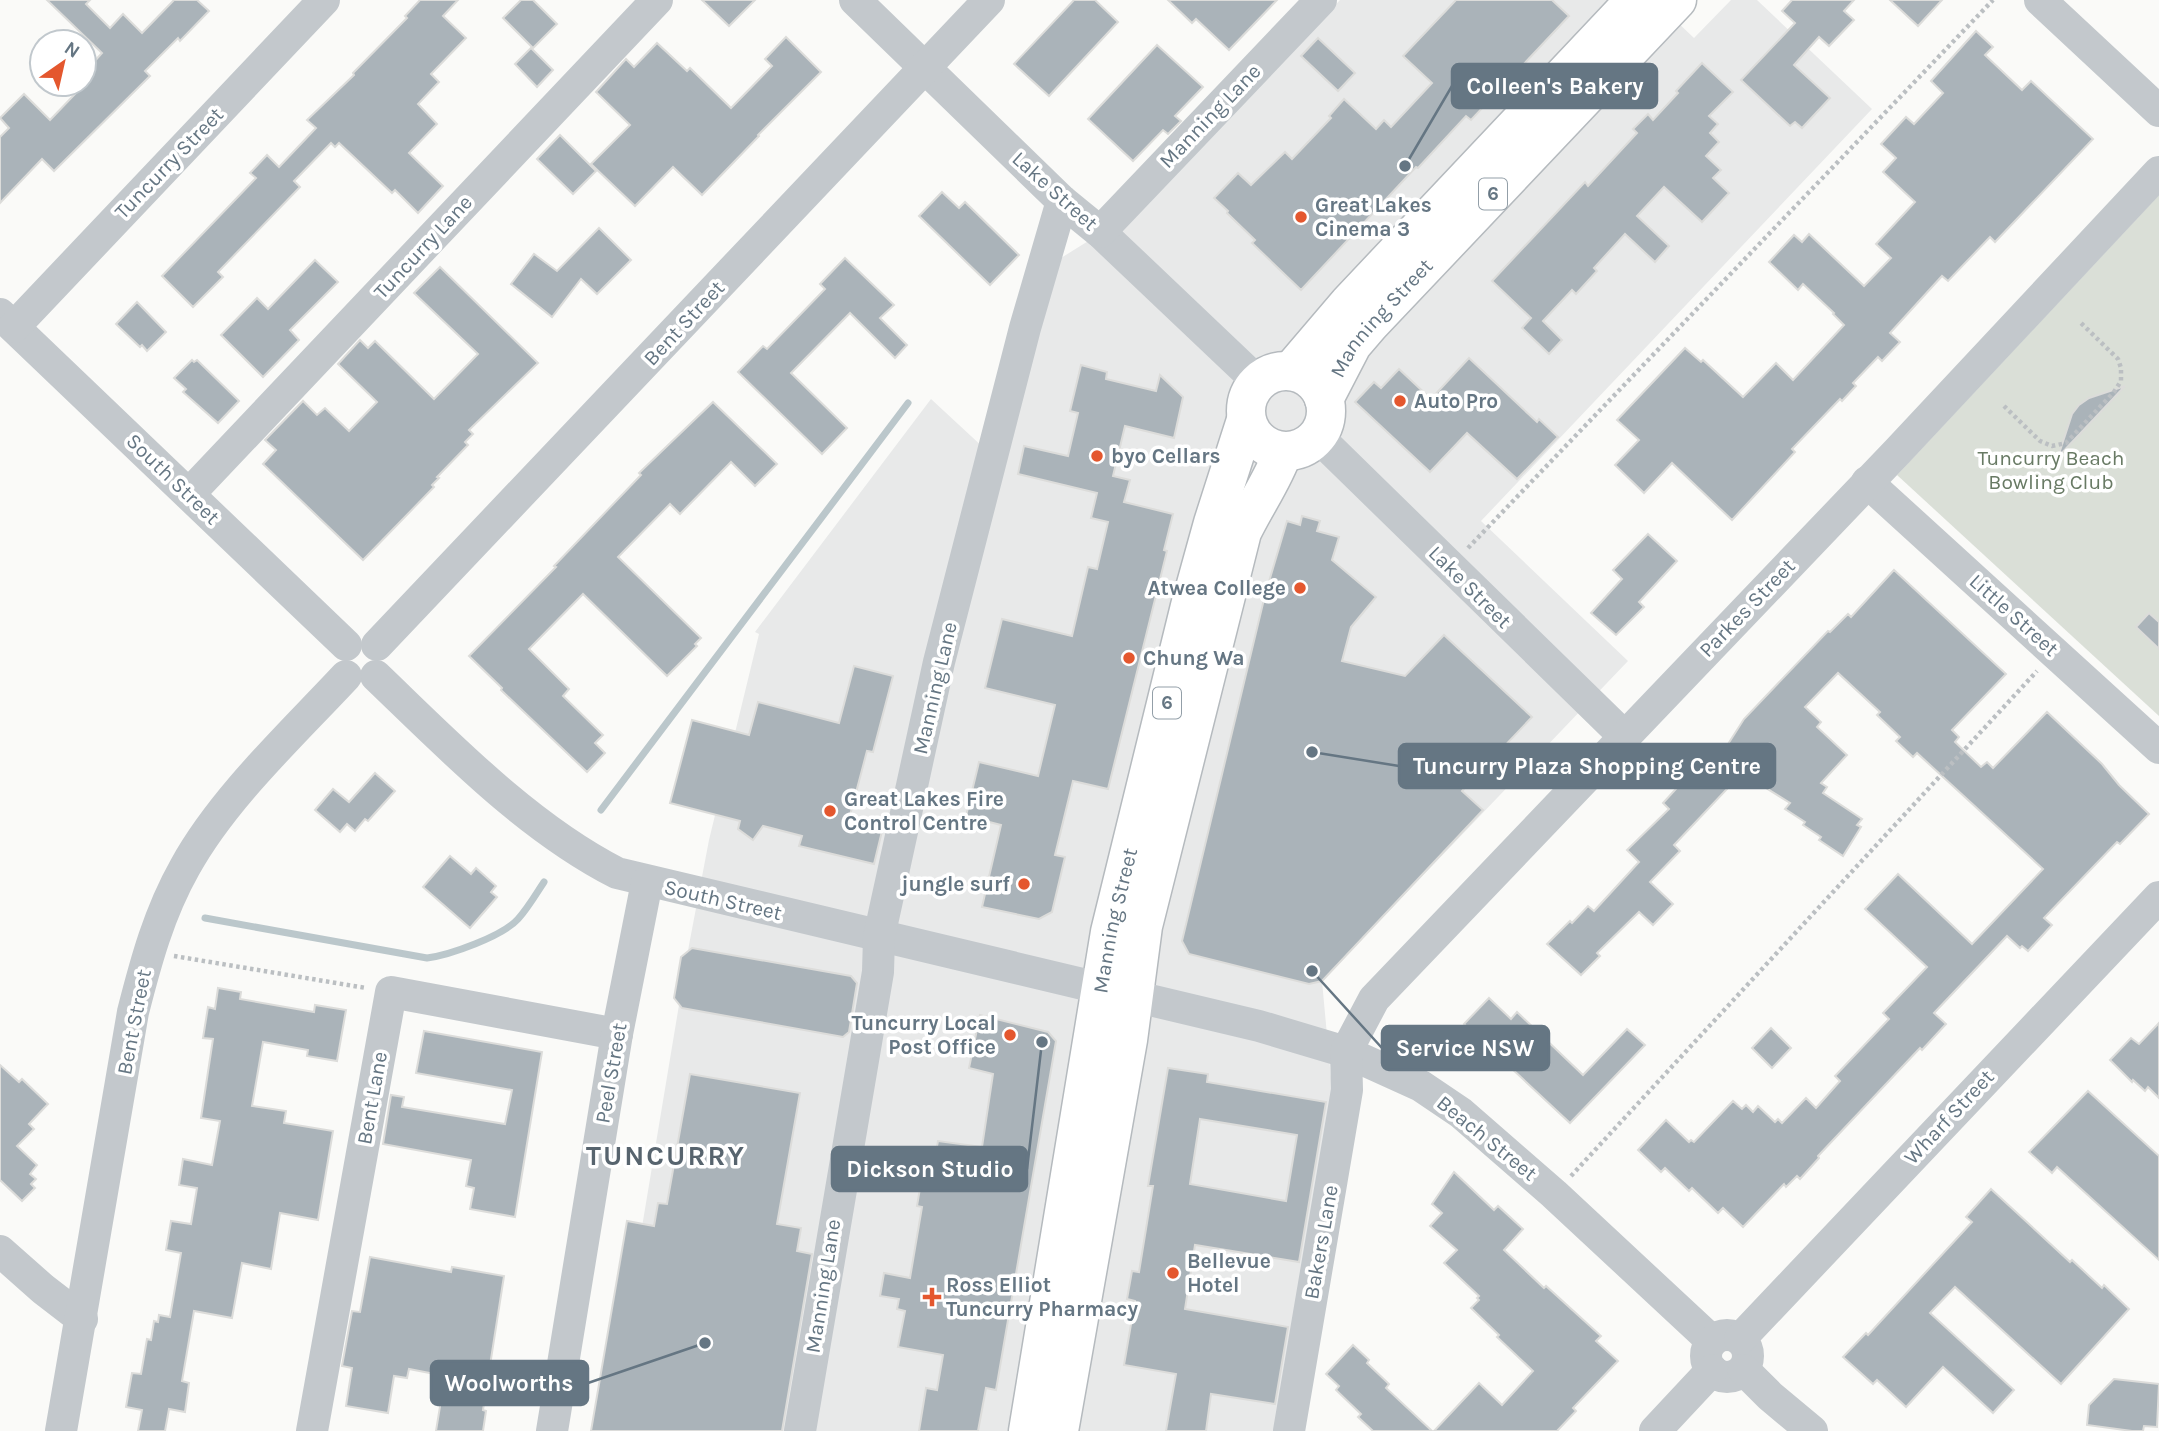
<svg xmlns="http://www.w3.org/2000/svg" width="2159" height="1431" viewBox="0 0 2159 1431" font-family="Karla,sans-serif">
<rect width="100%" height="100%" fill="#fafaf8"/>
<path fill="#e8e9e9" d="M1340,0H1654L1694,38L1731,0H1757L1872,109L1481,521L1628,661L1322,981L1333,1100L1277,1431H608L689,945L709,840L759,634L755,632L931,399L985,449L1053,263L1146,205Z"/>
<path fill="#dadfd7" d="M2159,195V716L1897,475Z"/>
<g fill="none" stroke-linecap="round" stroke-linejoin="round">
<g stroke="#bbc7cb" stroke-width="7">
<path d="M601,810L908,403"/>
<path d="M205,918L427,958C450,955 503,936 518,919C528,908 536,894 544,882"/>
</g>
</g>
<g fill="#aab3b9" stroke="#dcdcda" stroke-width="2" fill-rule="evenodd">
<path d="M47,0H90L86,4L110,28L123,14L142,33L174,0H197L209,11L180,41L178,38L145,71L150,76L54,171L42,159L0,203V137L9,128L0,118L24,94L50,120L75,94L65,84H84V73L102,53Z"/>
<path d="M420,0H458L443,16L466,38L431,74L439,82L418,104L437,124L409,153L443,186L418,213L395,190L392,193L339,143L335,147L331,143L294,181L300,187L218,272L223,277L193,307L162,276L256,178L250,173L267,155L279,167L316,128L307,120L354,75L353,73L407,18L405,16Z"/>
<path d="M521,0H533L557,24L533,48L503,18Z"/>
<path d="M702,0H755L729,26Z"/>
<path d="M1074,0H1095L1118,22L1049,96L1014,64Z"/>
<path d="M1168,0H1277L1229,50L1196,19L1192,23Z"/>
<path d="M1456,0H1552L1569,16L1471,120L1466,116L1418,168L1416,167L1301,290L1252,243L1255,240L1227,213L1228,211L1214,198L1238,173L1251,185L1285,152L1292,159L1331,118L1329,116L1344,99L1376,129L1384,120L1391,127L1432,83L1403,56Z"/>
<path d="M1792,0H1854L1844,11L1854,20L1829,46L1819,37L1794,65L1830,98L1802,128L1795,122L1790,126L1741,80L1795,23L1782,11Z"/>
<path d="M1890,0H1942L1918,26Z"/>
<path d="M1976,31L1993,47L1985,55L2022,90L2031,81L2093,139L1995,242L1990,237L1948,281L1942,276L1890,333L1900,342L1882,361L1878,357L1853,383L1856,386L1842,401L1840,399L1792,449L1795,452L1732,520L1672,463L1644,493L1615,465L1639,440L1617,420L1685,348L1701,362L1703,360L1743,397L1776,363L1793,380L1844,325L1833,314L1834,313L1803,284L1798,290L1769,262L1794,235L1802,242L1809,234L1864,286L1891,258L1876,244L1915,202L1883,172L1896,158L1881,144L1906,117L1914,124L1943,93L1931,81Z"/>
<path d="M786,37L821,72L758,135L759,136L702,195L673,167L635,206L591,164L630,125L596,92L626,59L634,67L657,43L687,71L690,68L731,108L772,66L765,59Z"/>
<path d="M1318,38L1355,73L1338,91L1301,56Z"/>
<path d="M1157,45L1203,87L1175,116L1181,121L1168,134L1163,130L1133,161L1088,119Z"/>
<path d="M531,48L553,70L537,87L515,64Z"/>
<path d="M1702,63L1733,92L1709,116L1718,124L1710,133L1719,142L1706,156L1721,170L1713,178L1729,193L1702,222L1664,187L1637,216L1669,246L1655,262L1625,234L1594,268L1597,271L1576,294L1572,290L1543,321L1562,340L1549,354L1522,328L1531,318L1492,281L1585,182L1588,186L1637,133L1633,129L1648,114L1653,120L1678,93L1676,91Z"/>
<path d="M560,135L596,171L573,194L537,159Z"/>
<path d="M942,192L959,208L965,202L1019,255L990,285L919,216Z"/>
<path d="M599,228L631,260L597,294L581,279L552,317L511,284L534,254L557,271Z"/>
<path d="M845,258L894,305L880,318L907,345L895,358L850,313L791,373L847,428L822,454L738,372L763,346L767,349L825,289L820,284Z"/>
<path d="M315,260L338,282L290,330L299,340L263,377L221,335L257,298L268,309Z"/>
<path d="M440,267L538,363L469,430L473,434L465,442L468,445L437,477L439,478L432,485L434,487L363,560L263,464L276,450L265,440L303,401L317,415L325,408L349,431L377,402L338,364L360,340L368,348L375,341L434,399L478,354L414,293Z"/>
<path d="M137,302L166,332L147,351L142,345L140,347L116,324Z"/>
<path d="M1469,358L1537,422L1539,419L1558,437L1517,479L1467,433L1430,472L1355,402L1374,382L1381,388L1399,369L1431,399Z"/>
<path d="M192,360L194,362L197,360L239,401L218,423L183,392L186,389L174,378Z"/>
<path d="M1081,365L1107,372L1106,379L1156,391L1160,375L1183,397L1174,438L1125,426L1113,476L1130,480L1124,502L1173,514L1164,550L1167,551L1108,789L1073,781L1055,855L1065,857L1052,912L1039,919L982,907L1001,825L966,816L979,762L1038,776L1055,705L985,688L1002,619L1072,636L1088,567L1097,569L1108,522L1091,518L1097,493L1018,474L1024,446L1068,456L1078,413L1070,411Z"/>
<path d="M2125,386L2093,420L2058,457L2072,414L2079,405L2089,398Z"/>
<path d="M713,402L777,464L755,486L731,462L680,514L670,504L618,557L701,638L695,644L697,646L667,676L583,594L529,649L569,689L563,696L603,735L595,743L605,753L587,772L501,690L502,688L469,656L556,567L554,566L641,475L639,473Z"/>
<path d="M1302,516L1320,521L1317,531L1339,537L1332,560L1376,597L1351,627L1342,661L1405,676L1444,635L1532,717L1462,791L1483,810L1322,981L1309,984L1189,954L1182,941L1265,595L1287,521L1300,525Z"/>
<path d="M1648,534L1677,561L1639,602L1644,607L1616,635L1591,613L1622,579L1613,570Z"/>
<path d="M1894,570L2006,674L1952,730L1959,737L1955,742L1981,767L1987,762L1993,768L2047,712L2102,764L2119,785L2149,814L2120,844L2117,842L2044,918L2052,925L2028,951L2022,946L2020,948L2007,936L1934,1013L1946,1024L1922,1050L1920,1048L1818,1156L1819,1158L1800,1179L1797,1176L1786,1187L1784,1184L1743,1227L1723,1208L1718,1213L1692,1188L1689,1191L1665,1168L1661,1172L1638,1150L1666,1120L1689,1142L1691,1140L1694,1142L1733,1101L1742,1109L1746,1105L1753,1112L1758,1106L1775,1122L1778,1119L1782,1123L1806,1098L1816,1108L1840,1081L1835,1076L1889,1019L1883,1013L1927,967L1865,909L1898,874L1972,944L2043,869L1917,753L1913,757L1896,741L1900,737L1877,715L1880,712L1838,673L1805,707L1821,722L1817,727L1847,755L1821,783L1827,787L1823,793L1862,819L1857,825L1861,827L1843,856L1819,840L1821,837L1803,825L1805,822L1785,809L1790,803L1742,773L1674,845L1680,851L1650,882L1673,904L1653,925L1639,912L1597,953L1600,956L1581,975L1547,944L1570,921L1572,923L1588,906L1594,911L1639,862L1627,850L1669,809L1663,803L1696,767L1707,777L1744,719L1828,631L1830,632L1848,614L1851,617Z"/>
<path d="M2149,613L2159,622V649L2136,627Z"/>
<path d="M854,666L893,676L873,752L867,751L849,819L883,827L874,864L799,846L802,836L763,826L753,840L738,829L740,821L670,803L692,720L749,735L758,702L839,723Z"/>
<path d="M375,773L395,791L368,821L365,819L355,831L347,824L340,832L315,810L333,789L349,802Z"/>
<path d="M450,856L471,874L476,868L496,886L491,892L497,897L470,928L423,887Z"/>
<path d="M692,948L851,976L857,983L849,1032L843,1037L682,1008L674,998L681,957Z"/>
<path d="M218,988L241,992L240,999L314,1012L315,1005L346,1010L337,1061L307,1056L308,1050L263,1042L252,1106L286,1111L284,1123L333,1131L318,1220L280,1213L271,1269L242,1263L232,1318L194,1311L182,1381L189,1383L185,1412L169,1409L165,1431H138L142,1410L126,1407L132,1373L141,1374L147,1339L151,1340L154,1321L158,1322L159,1315L170,1317L181,1253L166,1250L171,1221L191,1224L197,1188L179,1185L183,1159L212,1165L220,1121L201,1118L213,1039L203,1038L208,1007L215,1009Z"/>
<path d="M1489,998L1511,1019L1517,1012L1583,1075L1627,1029L1645,1045L1570,1123L1464,1024Z"/>
<path d="M980,1015L1048,1032L1056,1041L996,1390L986,1388L978,1431H919L926,1388L937,1390L943,1355L898,1347L905,1311L897,1309L899,1299L880,1296L884,1273L910,1278L922,1207L917,1206L920,1188L929,1189L938,1141L982,1147L993,1074L969,1068Z"/>
<path d="M2159,1023V1098L2148,1087L2145,1091L2133,1080L2132,1082L2110,1060L2131,1038L2139,1044Z"/>
<path d="M1771,1028L1791,1048L1772,1068L1752,1048Z"/>
<path d="M424,1031L542,1052L515,1217L470,1209L474,1188L466,1186L471,1160L383,1144L391,1095L404,1097L402,1107L505,1124L512,1090L416,1073Z"/>
<path d="M0,1065L19,1082L22,1079L48,1104L29,1124L34,1129L17,1146L37,1165L30,1174L36,1179L31,1184L35,1188L22,1201L0,1180Z"/>
<path d="M1168,1068L1208,1074L1207,1082L1326,1102L1299,1262L1195,1245L1185,1309L1288,1327L1275,1404L1211,1394L1206,1431H1166L1176,1374L1124,1365L1135,1301L1127,1299L1132,1271L1139,1272L1153,1186H1148ZM1200,1119L1297,1135L1286,1201L1190,1184Z"/>
<path d="M690,1074L800,1093L777,1224L801,1228L797,1251L812,1254L782,1431H591L627,1221L654,1226L658,1203L667,1204Z"/>
<path d="M2088,1091L2159,1156V1260L2057,1167L2052,1173L2029,1152Z"/>
<path d="M1454,1172L1494,1210L1498,1206L1523,1229L1504,1250L1544,1288L1546,1286L1601,1336L1596,1341L1618,1361L1573,1408L1576,1411L1557,1431H1434L1479,1383L1502,1405L1533,1371L1497,1337L1499,1335L1471,1308L1479,1300L1477,1298L1479,1296L1444,1263L1457,1250L1430,1226L1442,1213L1432,1204Z"/>
<path d="M1991,1189L2070,1262L2072,1260L2102,1288L2104,1285L2129,1309L2061,1384L1955,1287L1930,1313L2014,1390L1993,1413L1943,1367L1906,1407L1877,1380L1873,1384L1843,1357L1866,1333L1868,1335L1972,1222L1966,1217Z"/>
<path d="M370,1257L451,1272L452,1267L504,1276L483,1410L486,1411L483,1431H436L445,1376L409,1369L407,1378L394,1376L388,1413L346,1406L352,1368L342,1366L352,1311L360,1312Z"/>
<path d="M1353,1345L1369,1360L1367,1363L1389,1384L1386,1388L1432,1431H1373L1358,1417L1361,1414L1336,1390L1339,1386L1326,1374Z"/>
<path d="M2114,1379L2159,1384L2157,1427L2144,1426L2143,1431H2132L2087,1425L2089,1405Z"/>
</g>
<g fill="none" stroke-linecap="round" stroke-linejoin="round">
<g stroke="#b5babe" stroke-width="41">
<g id="major">
<circle cx="1286" cy="411" r="40"/>
<path d="M1291,371L1349,303L1635,0"/>
<path id="s1" d="M1324,399L1352,345L1370,324L1677,0"/>
<path id="s2" d="M1028,1431L1110,932L1190,606L1213,523L1246,420"/>
<path d="M1059,1431L1128,1040L1143,926L1242,532C1255,505 1273,480 1283,452"/>
</g>
</g>
<g stroke="#bbbfc2" stroke-width="4.5" stroke-dasharray="3.5 3.5" stroke-linecap="butt">
<path d="M2004,406L2040,441L2052,446L2066,443L2114,392L2121,381V368L2118,359L2081,323"/>
<path d="M1468,548L1993,0"/>
<path d="M174,956L366,988"/>
<path d="M1571,1176L2037,671"/>
</g>
<g stroke="#c3c8cc" stroke-width="32">
<path d="M855,0L1062,201L1100,232L1257,381"/>
<path d="M2040,0L2159,111"/>
<path d="M1100,232L1321,0"/>
<path d="M0,314L346,645"/>
<path d="M14,327L324,0"/>
<path d="M1317,436L1624,736"/>
<path d="M1867,482L2159,748"/>
<path d="M189,494L657,0"/>
<path d="M377,645L989,0"/>
<path d="M376,676C449,746 527,827 617,873L1259,1026L1346,1052L1421,1086L1461,1113L1554,1194L1712,1341"/>
<path d="M0,1251L43,1289L82,1319"/>
<circle cx="1727" cy="1356" r="21"/>
<path d="M1740,1339L2159,897"/>
<path d="M1744,1370L1770,1396L1812,1431"/>
<path d="M61,1431L133,1012C146,961 159,913 185,867C223,798 292,734 346,676"/>
<path d="M312,1431L391,992L617,1034"/>
<path d="M552,1431L617,1034L647,882"/>
<path d="M800,1431L878,972L879,937L939,662L1025,328L1062,201"/>
<path d="M1289,1431L1347,1090L1346,1052L1374,999L1898,451L2159,172"/>
<path d="M1655,1431L1712,1370"/>
</g>
<use href="#major" stroke="#fff" stroke-width="38"/>
</g>
<g fill="#e4572e" stroke="#fff" stroke-width="2.5">
<circle cx="1301" cy="217" r="7"/>
<circle cx="1400" cy="401" r="7"/>
<circle cx="1097" cy="456" r="7"/>
<circle cx="1300" cy="588" r="7"/>
<circle cx="1129" cy="658" r="7"/>
<circle cx="830" cy="811" r="7"/>
<circle cx="1024" cy="884" r="7"/>
<circle cx="1010" cy="1035" r="7"/>
<circle cx="1173" cy="1273" r="7"/>
<path d="M928.5 1286.5h7v7h7v7h-7v7h-7v-7h-7v-7h7z"/>
</g>
<g text-anchor="middle" dominant-baseline="central" stroke-width="7" stroke-linejoin="round" paint-order="stroke">
<g fill="#fff" stroke="#939fa8" stroke-width="2">
<rect x="1479" y="178.5" width="28" height="31" rx="5"/>
<rect x="1153" y="687.5" width="28" height="31" rx="5"/>
</g>
<g font-size="19" font-weight="bold" fill="#657683">
<text x="1493" y="194">6</text>
<text x="1167" y="703">6</text>
</g>
<g font-size="21" fill="#657683" stroke="#fff">
<text transform="translate(1210 116) rotate(-46)">Manning Lane</text>
<text transform="translate(169 163) rotate(-46)">Tuncurry Street</text>
<text transform="translate(1055 191) rotate(42)">Lake Street</text>
<text transform="translate(423 247) rotate(-47)">Tuncurry Lane</text>
<text stroke="none"><textPath href="#s1" startOffset="100">Manning Street</textPath></text>
<text transform="translate(684 323) rotate(-47)">Bent Street</text>
<text transform="translate(173 479) rotate(44)">South Street</text>
<text transform="translate(1470 587) rotate(45)">Lake Street</text>
<text transform="translate(1747 608) rotate(-46)">Parkes Street</text>
<text transform="translate(2014 615) rotate(42)">Little Street</text>
<text transform="translate(935 688) rotate(-77)">Manning Lane</text>
<text transform="translate(723 900) rotate(13)">South Street</text>
<text stroke="none"><textPath href="#s2" startOffset="518">Manning Street</textPath></text>
<text transform="translate(134 1022) rotate(-79)">Bent Street</text>
<text transform="translate(611 1073) rotate(-80)">Peel Street</text>
<text transform="translate(372 1098) rotate(-80)">Bent Lane</text>
<text transform="translate(1949 1117) rotate(-47)">Wharf Street</text>
<text transform="translate(1487 1138) rotate(39)">Beach Street</text>
<text transform="translate(1321 1242) rotate(-80)">Bakers Lane</text>
<text transform="translate(823 1286) rotate(-81)">Manning Lane</text>
</g>
<g font-size="21" font-weight="bold" fill="#657683" stroke="#fff" text-anchor="start">
<text x="1315" y="205">Great Lakes<tspan x="1315" dy="24">Cinema 3</tspan></text>
<text x="1414" y="401">Auto Pro</text>
<text x="1111" y="456">byo Cellars</text>
<text x="1286" y="588" text-anchor="end">Atwea College</text>
<text x="1143" y="658">Chung Wa</text>
<text x="844" y="799">Great Lakes Fire<tspan x="844" dy="24">Control Centre</tspan></text>
<text x="1010" y="884" text-anchor="end">jungle surf</text>
<text x="996" y="1023" text-anchor="end">Tuncurry Local<tspan x="996" dy="24">Post Office</tspan></text>
<text x="1187" y="1261">Bellevue<tspan x="1187" dy="24">Hotel</tspan></text>
<text x="946" y="1285">Ross Elliot<tspan x="946" dy="24">Tuncurry Pharmacy</tspan></text>
</g>
<g font-size="21" fill="#687a64" stroke="#fff">
<text x="2051" y="458">Tuncurry Beach<tspan x="2051" dy="24">Bowling Club</tspan></text>
</g>
<g font-size="28" font-weight="bold" letter-spacing="2" fill="#57646e" stroke="#fff">
<text x="666" y="1155">TUNCURRY</text>
</g>
</g>
<path fill="none" stroke="#657683" stroke-width="2.5" d="M1405 166L1452 86M1312 752L1399 766M1312 971L1382 1048M1042 1042L1027 1169M705 1343L588 1383"/>
<g fill="#657683" stroke="#fff" stroke-width="2.5">
<circle cx="1405" cy="166" r="7"/>
<circle cx="1312" cy="752" r="7"/>
<circle cx="1312" cy="971" r="7"/>
<circle cx="1042" cy="1042" r="7"/>
<circle cx="705" cy="1343" r="7"/>
</g>
<g fill="#657683" stroke="#657683" stroke-width="2.5">
<rect x="1452" y="64" width="205" height="44" rx="7"/>
<rect x="1399" y="744" width="376" height="44" rx="7"/>
<rect x="1382" y="1026" width="167" height="44" rx="7"/>
<rect x="832" y="1147" width="195" height="44" rx="7"/>
<rect x="431" y="1361" width="157" height="44" rx="7"/>
</g>
<g font-size="23" text-anchor="middle" font-weight="bold" fill="#fff">
<text x="1555" y="94">Colleen's Bakery</text>
<text x="1587" y="774">Tuncurry Plaza Shopping Centre</text>
<text x="1465" y="1056">Service NSW</text>
<text x="930" y="1177">Dickson Studio</text>
<text x="509" y="1391">Woolworths</text>
</g>
<g transform="translate(63 63) rotate(34)"><circle r="33" fill="#ffffff" stroke="#c1c8cd" stroke-width="2"/>
<path d="M0-5L12 26L0 18L-12 26Z" fill="#e4572e"/>
<text y="-10" font-size="19" font-weight="bold" text-anchor="middle" fill="#657683">N</text>
</g>
</svg>
